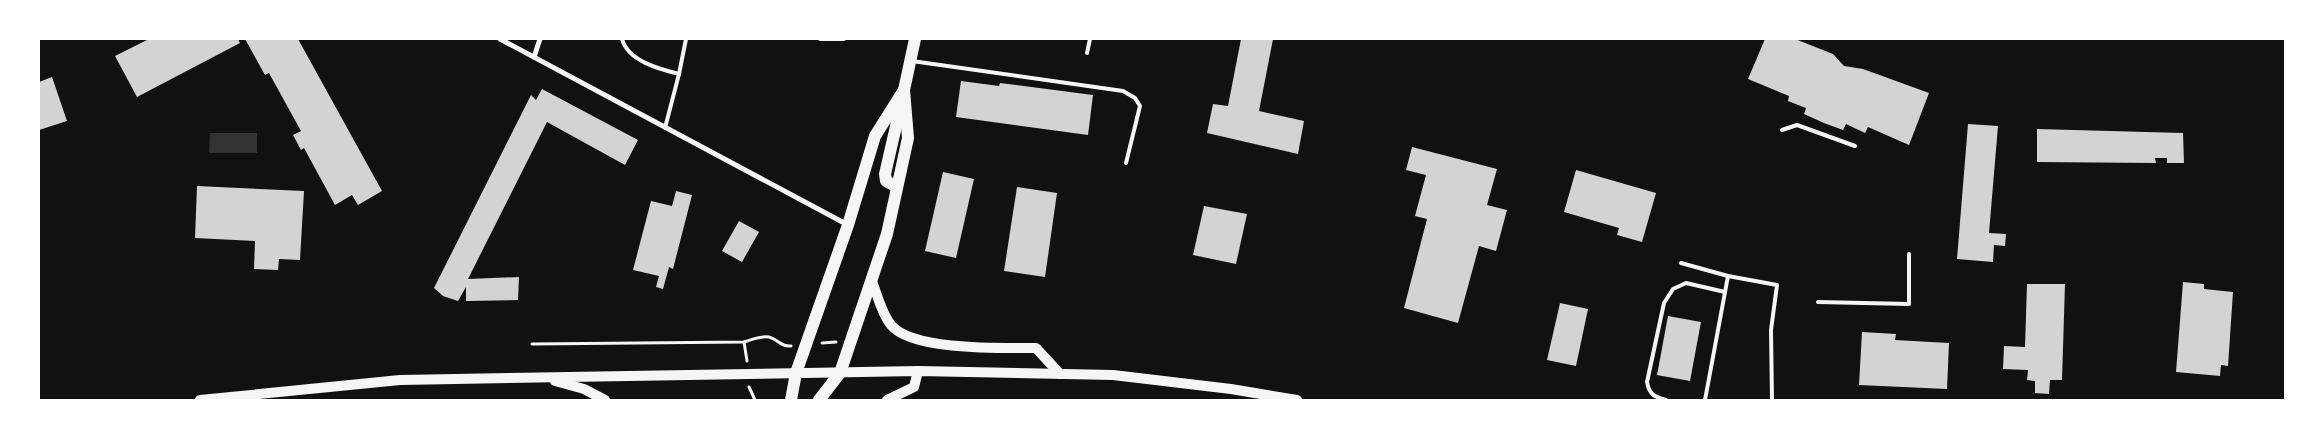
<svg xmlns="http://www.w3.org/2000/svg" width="2324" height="439" viewBox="0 0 2324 439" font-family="Overpass,sans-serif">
<rect width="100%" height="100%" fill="#111"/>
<path fill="#333" d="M210,133H257V153H209Z"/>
<g fill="#d3d3d3">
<path d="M149,39H238L240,43L137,97L115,56Z"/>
<path d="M245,39H298L382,191L358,205L352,195L335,205L304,148L301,150L293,135L301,131L269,73L265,75Z"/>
<path d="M1241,39H1273L1259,111L1304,121L1298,154L1207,133L1213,104L1228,106Z"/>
<path d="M1765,39H1795L1833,54L1844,66L1863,69L1929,93L1909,145L1868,127L1865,133L1846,124L1843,130L1824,123L1804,114L1806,108L1788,101L1789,96L1748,79Z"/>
<path d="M52,77L67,121L39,130V82Z"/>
<path d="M961,81L999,86L1000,83L1093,95L1088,135L956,117Z"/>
<path d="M542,89L638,140L625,165L547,122L468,279L519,277L518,300L466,301V287L458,301L443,296L434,288L531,95L536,100Z"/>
<path d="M1968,124L1998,126L1989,233L2006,234L2005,246L1994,245L1993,262L1957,259Z"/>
<path d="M2037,129L2183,133L2184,163H2167V158H2155L2156,163L2037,162Z"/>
<path d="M1412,147L1497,169L1487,205L1507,210L1496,251L1479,246L1458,323L1404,308L1427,219L1415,216L1426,175L1406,170Z"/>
<path d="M1576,170L1656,193L1642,242L1617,235L1619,228L1564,212Z"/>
<path d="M943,172L974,179L956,258L925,251Z"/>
<path d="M197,186L304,191L300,260L279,259L278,270L254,269L255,241L195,238Z"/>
<path d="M1017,187L1057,193L1045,277L1004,271Z"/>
<path d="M676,191L692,195L673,269L669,267L663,289L656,287L659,276L633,270L651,201L672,206Z"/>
<path d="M1204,206L1247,214L1236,264L1193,255Z"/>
<path d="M739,221L759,232L742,262L722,251Z"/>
<path d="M2183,282L2204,284V289L2233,292L2228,366L2221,365L2220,376L2176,372Z"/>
<path d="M2027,284H2065L2062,380H2050L2049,394L2035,393V381L2027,380L2028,370L2003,369L2004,346L2025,347Z"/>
<path d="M1560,303L1588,309L1576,366L1547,360Z"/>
<path d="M1668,316L1701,322L1690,381L1657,375Z"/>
<path d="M1862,332L1896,334L1895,340L1949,343L1947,389L1859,385Z"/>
</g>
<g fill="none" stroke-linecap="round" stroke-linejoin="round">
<g stroke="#f5f5f5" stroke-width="3">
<path d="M744,342L747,361"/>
<path d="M822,343L836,342"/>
<path d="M532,344L744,342C752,339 761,336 769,337C778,339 780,347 791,346"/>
<path d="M749,387L755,400"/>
</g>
<g stroke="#f5f5f5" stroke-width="4">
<path d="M622,39C628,61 659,69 679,74L665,128"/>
<path d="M820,39H844"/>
<path d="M1087,53L1090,39"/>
<path d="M912,61L1123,91L1135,98L1140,106L1126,163"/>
<path d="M679,74L686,39"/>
<path d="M1782,130L1797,125L1855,146"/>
<path d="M1681,263L1728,276L1777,285L1771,330L1772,400"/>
<path d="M1818,302L1909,304V254"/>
<path d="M1666,400C1654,397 1649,394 1647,382L1664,303L1673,289L1686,283L1725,292"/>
<path d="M1705,400L1728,276"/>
</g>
<g stroke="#f5f5f5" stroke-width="5">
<path d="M500,39L848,225"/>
<path d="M534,57L540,39"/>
</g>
<g stroke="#f5f5f5" stroke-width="10">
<path d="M871,279C877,293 881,313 891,325C912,351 1003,348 1036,348L1060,374"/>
<path d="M555,381L584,389L605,400"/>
<path d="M200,400L400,380L918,371L1113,375L1231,389L1297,400"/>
<path d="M887,400L914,387L918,371"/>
</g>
<g stroke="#f5f5f5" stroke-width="12">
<path d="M897,187L886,181L885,174L902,100"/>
<path d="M791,400L796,373L848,225L875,136L904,90L915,39"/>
<path d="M819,400L840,373L887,234L908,138L904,90"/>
</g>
</g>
<rect width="2324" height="439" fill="none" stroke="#ffffff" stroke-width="80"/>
</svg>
